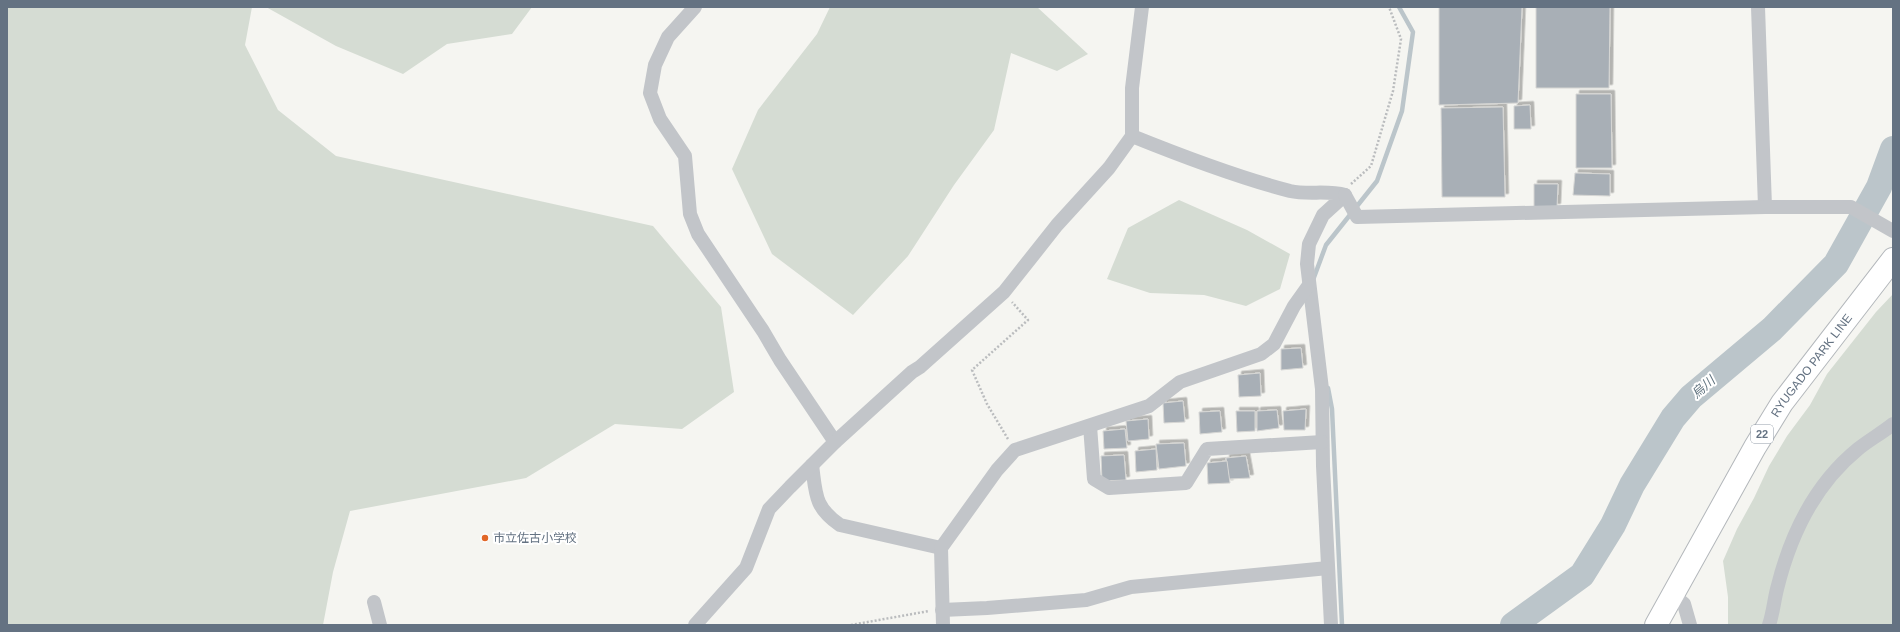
<svg xmlns="http://www.w3.org/2000/svg" width="1900" height="632" viewBox="0 0 1900 632" font-family="Arial,'Noto Sans JP',sans-serif">
<defs>
<filter id="shadow"><feDropShadow dx="3.5" dy="-3.5" stdDeviation="0" flood-color="#0004"/></filter>
</defs>
<rect width="100%" height="100%" fill="#f5f5f1"/>
<g fill="#d5dcd3">
<path d="M7,7H252L245,45L278,110L336,156L653,226L721,307L734,392L682,429L615,424L526,478L350,511L333,572L323,625H7Z"/>
<path d="M266,7H532L512,34L447,44L403,74L336,46Z"/>
<path d="M830,7H1037L1088,54L1057,71L1011,53L994,130L954,185L908,256L853,315L772,254L732,169L758,110L817,34Z"/>
<path d="M1179,200L1247,230L1290,254L1280,289L1246,306L1204,295L1150,293L1107,279L1128,228Z"/>
<path d="M1893,294V625H1728V597L1723,561L1737,529L1754,498L1769,466L1787,436L1810,405L1827,374L1876,312Z"/>
</g>
<g fill="none" stroke-linecap="round" stroke-linejoin="round">
<g stroke="#bbc5ca" stroke-width="4.5">
<path d="M1313,280L1326,245L1377,181L1402,111L1413,32L1399,7"/>
<path d="M1328,388L1332,409L1342,625"/>
</g>
<path stroke="#bbc5ca" stroke-width="26" d="M1513,625L1582,575L1613,525L1632,485L1673,418L1691,397L1772,329L1836,264L1879,187L1893,149"/>
</g>
<g fill="#a8afb6" stroke="#d6d6d4" filter="url(#shadow)">
<path d="M1439,7H1522L1518,103L1439,105Z"/>
<path d="M1536,7H1610L1609,88H1536Z"/>
<path d="M1576,94H1611L1612,168H1576Z"/>
<path d="M1530,105L1531,129H1514V106Z"/>
<path d="M1503,107L1505,197H1442L1441,108Z"/>
<path d="M1575,173L1610,174V196L1573,195Z"/>
<path d="M1534,184H1558L1557,207H1534Z"/>
<path d="M1301,348L1303,368L1281,370V349Z"/>
<path d="M1260,373L1261,396L1239,397L1238,375Z"/>
<path d="M1183,401L1185,422L1164,423L1163,403Z"/>
<path d="M1306,409L1305,430H1284L1283,411Z"/>
<path d="M1277,410L1279,428L1257,431V411Z"/>
<path d="M1220,411L1222,432L1200,434L1199,412Z"/>
<path d="M1236,411H1255V431L1237,432Z"/>
<path d="M1148,419L1149,439L1128,441L1126,421Z"/>
<path d="M1125,429L1127,448L1104,449L1103,431Z"/>
<path d="M1184,443L1186,466L1159,469L1156,444Z"/>
<path d="M1156,449L1157,470L1136,472L1135,451Z"/>
<path d="M1124,455L1126,480L1102,481L1101,456Z"/>
<path d="M1246,456L1250,478L1229,479L1226,458Z"/>
<path d="M1227,461L1230,483L1208,484L1207,463Z"/>
</g>
<g fill="none" stroke-linecap="round" stroke-linejoin="round">
<g stroke="#b3b7bb" stroke-width="24">
<g id="primary">
<path id="s1" d="M1656,625L1755,447L1782,403L1893,259"/>
</g>
</g>
<g stroke="#babcbe" stroke-width="2.5" stroke-dasharray="2 2" stroke-linecap="butt">
<path d="M1351,184L1371,166L1393,91L1401,39L1389,7"/>
<path d="M1008,439L987,404L972,370L1028,320L1012,302"/>
<path d="M851,625L929,611"/>
</g>
<g stroke="#c2c5c9" stroke-width="14">
<path d="M695,7L668,37L655,65L650,93L660,119L685,156L690,214L698,234L763,331L780,360L835,442"/>
<path d="M1758,7L1765,207"/>
<path d="M1132,136C1184,157 1236,177 1290,191C1308,195 1328,190 1345,195L1323,215L1309,244L1307,264L1322,389L1323,466L1331,625"/>
<path d="M1345,195L1357,217L1765,207H1851L1893,231"/>
<path d="M1090,426L1094,479L1109,488L1186,483L1207,449L1322,442"/>
<path d="M812,465C816,494 814,507 840,525L941,548"/>
<path d="M1672,594L1684,604L1690,625"/>
<path d="M374,602L380,625"/>
<path d="M942,610L987,608L1086,600L1131,587L1328,568"/>
<path d="M695,625L746,568L769,509L790,487L835,442L912,372L920,367L1004,292L1057,225L1109,168L1132,136V88L1142,7"/>
<path d="M943,625L941,548L997,470L1015,450L1149,406L1180,382L1261,354L1274,344L1294,306L1309,285"/>
<path d="M1769,625C1773,613 1774,601 1777,589C1790,536 1815,484 1858,449C1869,440 1882,433 1893,424"/>
</g>
<use href="#primary" stroke="#fff" stroke-width="22"/>
</g>
<circle fill="#e16626" stroke="#fff" stroke-width="1.5" cx="485" cy="538" r="4"/>
<g text-anchor="middle" dominant-baseline="central" stroke-width="4" stroke-linejoin="round" paint-order="stroke">
<rect fill="#fff" stroke="#929ca8" stroke-width="1" x="1751" y="425" width="22" height="18" rx="3"/>
<g font-size="11" font-weight="bold" fill="#647282">
<text x="1762" y="434">22</text>
</g>
<g font-size="12" fill="#647282" stroke="#fff">
<text stroke="none"><textPath href="#s1" startOffset="303">RYUGADO PARK LINE</textPath></text>
</g>
<g font-size="12" fill="#647282" stroke="#fff" text-anchor="start">
<text x="493" y="538">市立佐古小学校</text>
</g>
<g font-size="13" font-style="italic" fill="#60737f" stroke="#fff">
<text transform="translate(1703 387) rotate(-41)">烏川</text>
</g>
</g>
<rect width="1900" height="632" fill="none" stroke="#647282" stroke-width="16"/>
</svg>
